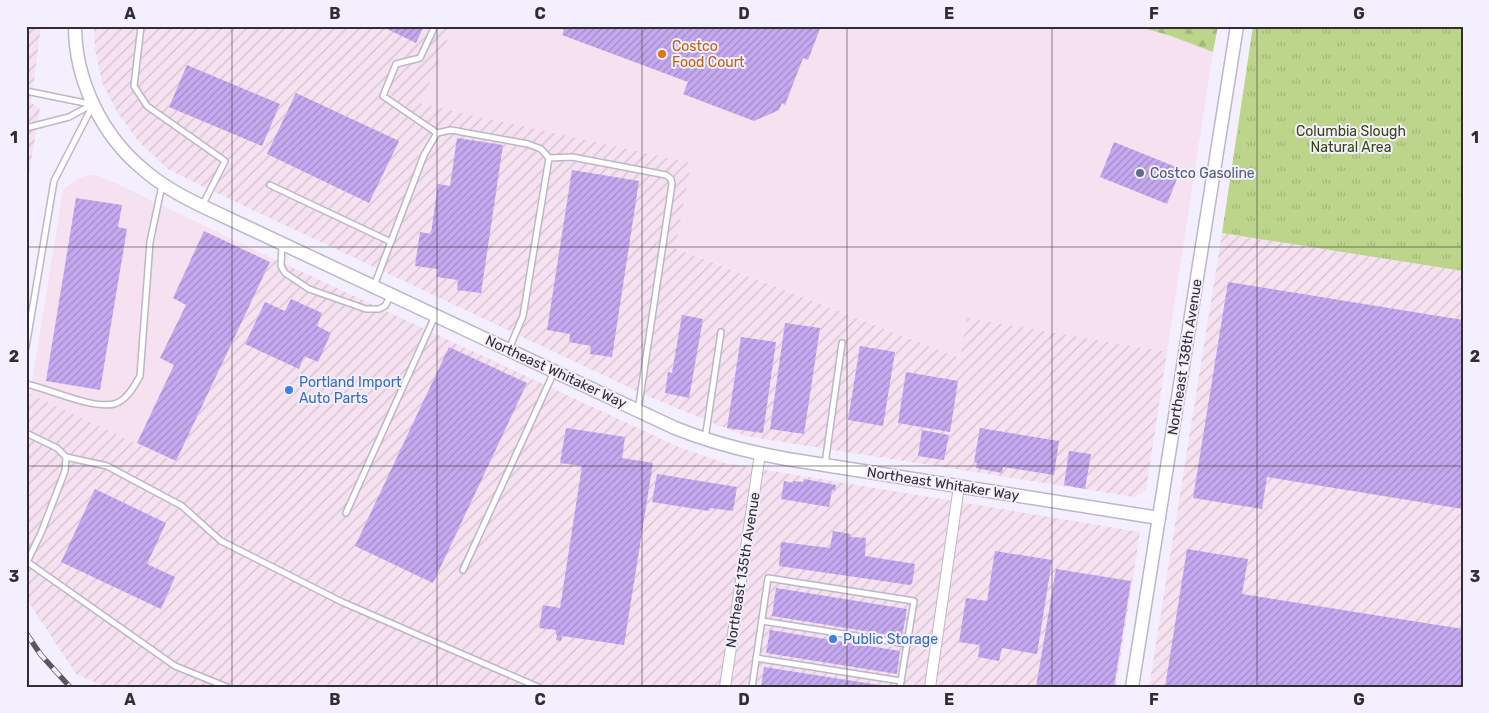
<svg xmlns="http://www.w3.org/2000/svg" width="1489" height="713" viewBox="0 0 1489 713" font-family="Rubik,sans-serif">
<defs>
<pattern id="industrial-furrows" width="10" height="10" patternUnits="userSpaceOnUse" patternTransform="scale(1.25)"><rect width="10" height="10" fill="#f5e1f0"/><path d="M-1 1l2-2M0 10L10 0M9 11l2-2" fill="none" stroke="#d2c1ce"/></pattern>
<pattern id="forest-firs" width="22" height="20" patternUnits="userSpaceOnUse" patternTransform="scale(1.25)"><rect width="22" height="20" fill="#bcd58b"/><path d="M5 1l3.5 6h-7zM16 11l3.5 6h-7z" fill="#a2b779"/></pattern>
<pattern id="park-tufts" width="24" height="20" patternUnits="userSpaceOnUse" patternTransform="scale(1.25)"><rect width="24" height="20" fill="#bcd58b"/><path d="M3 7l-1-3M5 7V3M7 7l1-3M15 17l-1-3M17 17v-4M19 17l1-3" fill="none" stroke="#a2b779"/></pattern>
<pattern id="building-hatch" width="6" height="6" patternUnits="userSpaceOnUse" patternTransform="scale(1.25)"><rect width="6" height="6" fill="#c5a9f0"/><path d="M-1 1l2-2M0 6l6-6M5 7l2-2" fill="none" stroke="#a08ac3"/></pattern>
</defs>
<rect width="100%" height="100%" fill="#f4efff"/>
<g fill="#f5e1f0">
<path d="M453,26H1136L1171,36L1213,52L1167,352L967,318L961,358L674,247L691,164L421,104Z"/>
<path d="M93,175L100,176L272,258L176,463L30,394L63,190L77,179L84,176Z"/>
</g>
<g fill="url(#industrial-furrows)">
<path d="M26,26H41L31,103L40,108L26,191Z"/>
<path d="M94,26H453L421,104L691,163L675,248L960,358L967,318L1167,352L1146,490L1134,497L745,436L652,398L200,185L168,169L138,141L117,112L102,82L95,49Z"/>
<path d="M1222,233L1463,271V687H1149Z"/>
<path d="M272,258L681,448L725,463L1140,532L1116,687H106L76,674L26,598V420L30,394L176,462Z"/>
</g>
<path fill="url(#forest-firs)" d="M1136,26H1218L1213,52L1171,36Z"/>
<path fill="url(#park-tufts)" d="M1253,26H1463V271L1222,233Z"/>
<g fill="url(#building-hatch)">
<path d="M381,26H424L416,43Z"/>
<path d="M555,26H821L808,60L803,58L785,105L782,103L779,110L754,121L683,94L688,82L562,35L564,30Z"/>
<path d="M187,65L280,104L262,146L169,107Z"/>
<path d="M296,93L399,141L369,203L267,154Z"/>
<path d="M457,138L503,145L481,293L457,290L458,280L437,277L438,269L415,266L420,232L431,234L438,184L450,186Z"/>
<path d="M1114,142L1181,169L1167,204L1100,177Z"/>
<path d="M572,170L639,181L612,357L590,354L591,346L569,342L570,334L547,330Z"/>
<path d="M76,198L122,205L118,227L127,229L100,390L46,381Z"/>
<path d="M204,231L270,262L176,461L137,443L174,365L160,358L186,305L173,298Z"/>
<path d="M1228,282L1463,320V509L1267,477L1262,509L1193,498Z"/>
<path d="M291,299L322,313L317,326L331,333L318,362L304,356L299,369L245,344L265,302L285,311Z"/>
<path d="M682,315L703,319L689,398L665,393L668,372L672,373Z"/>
<path d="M785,323L820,328L804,434L770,429Z"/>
<path d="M741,337L776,342L763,433L727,428Z"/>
<path d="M860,346L895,352L883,426L848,420Z"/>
<path d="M449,347L527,383L433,583L355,546Z"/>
<path d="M906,372L958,381L950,432L898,423Z"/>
<path d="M566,428L625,437L622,458L653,463L624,645L562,636L561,641L556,640L557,635L556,634V630L539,628L543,605L560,608L582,466L560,463Z"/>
<path d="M980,428L1059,441L1054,475L1003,467L1002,473L976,468L977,463L974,462Z"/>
<path d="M922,430L949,435L944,460L918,456Z"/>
<path d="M1069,451L1091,454L1085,489L1064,485Z"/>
<path d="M657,474L737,487L733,511L710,508L709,511L652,502Z"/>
<path d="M804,479L836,485L835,491L832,490L829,507L781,499L784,481L793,483V481L803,482Z"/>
<path d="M95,489L166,523L147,564L175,577L161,609L61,562Z"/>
<path d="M833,531L851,534L850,537L866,538L865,556L915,564L912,584L910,585L779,566L781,542L830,548Z"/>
<path d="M1187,549L1248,559L1242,594L1463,629V687H1165Z"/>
<path d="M995,551L1052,560L1037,654L1002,648L999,661L978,657L980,645L959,642L966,598L987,601Z"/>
<path d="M1056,569L1131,581L1114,687H1036Z"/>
<path d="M776,588L907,609L902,637L772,616Z"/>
<path d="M770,630L900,651L897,674L766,653Z"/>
<path d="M764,667L885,686V687H761Z"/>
</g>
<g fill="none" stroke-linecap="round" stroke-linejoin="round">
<g stroke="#bdb6c9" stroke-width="8">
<g id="service">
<path d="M141,26L134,86L147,106L225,161L202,206"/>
<path d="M435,26L420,58L396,64L383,96L437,133"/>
<path d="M26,91L90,104"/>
<path d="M26,128L69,117L93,104"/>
<path d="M270,185L391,242"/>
<path d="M282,245L281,266L285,273L309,289L366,309H379L385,306L391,295"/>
<path d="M374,286L424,155L437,133L451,130L528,144L541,149L549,158"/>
<path d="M26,347L54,181L92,107"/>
<path d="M509,349L523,316L549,158L572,157L666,175L671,179L672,184L638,411"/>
<path d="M26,384C50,389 91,409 114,404C126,401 134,387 140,376L150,242L162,185"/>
<path d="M26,433L57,448L66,457L65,471L41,533L27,562"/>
<path d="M705,439L721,332"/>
<path d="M66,457L107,466L182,506L221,541L342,602L538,687"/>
<path d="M825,464L842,343"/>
<path d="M346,513L435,316"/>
<path d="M26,561L175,666L227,687"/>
<path d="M463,570L554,372"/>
<path d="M762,621L907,644"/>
<path d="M756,658L901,681"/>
<path d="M752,687L768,578L914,601L900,687"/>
</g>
</g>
<g stroke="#bdb6c9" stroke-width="12">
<g id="minor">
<path d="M725,687L760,454"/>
<path d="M930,687L959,486"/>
</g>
</g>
<g stroke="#bdb6c9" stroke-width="15">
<g id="tertiary">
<path d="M75,26C75,80 102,136 144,170C161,185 181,196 202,206L675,428C712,443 749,452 787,459L1159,518"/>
<path d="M1132,687L1237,26"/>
</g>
</g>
<use href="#service" stroke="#fff" stroke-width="5"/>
<use href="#minor" stroke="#fff" stroke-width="10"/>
<use href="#tertiary" stroke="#fff" stroke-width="12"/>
<g stroke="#5a575f" stroke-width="5.5">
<path id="rail" d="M26,633L41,655L70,687"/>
</g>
<use href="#rail" stroke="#f4efff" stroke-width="4" stroke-dasharray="11" stroke-linecap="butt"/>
</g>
<path fill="none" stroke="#302d34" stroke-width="1" stroke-opacity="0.55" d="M232,26V687M437,26V687M642,26V687M847,26V687M1052,26V687M1257,26V687M26,247H1463M26,466H1463"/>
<circle fill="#e8710a" stroke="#f4efff" stroke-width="2" cx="662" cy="54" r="5"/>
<circle fill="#5c6f8a" stroke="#f4efff" stroke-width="2" cx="1140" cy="173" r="5"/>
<g fill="#3f7fe0" stroke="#f4efff" stroke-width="2">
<circle cx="289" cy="390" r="5"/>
<circle cx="833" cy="639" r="5"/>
</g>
<g text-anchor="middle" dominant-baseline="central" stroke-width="4" stroke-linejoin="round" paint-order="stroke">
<g font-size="14" fill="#c56008" stroke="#f4efff" text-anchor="start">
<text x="672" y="46">Costco<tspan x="672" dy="16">Food Court</tspan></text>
</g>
<g font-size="14" fill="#36450e" stroke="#f4efff">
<text x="1351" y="131">Columbia Slough<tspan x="1351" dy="16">Natural Area</tspan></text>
</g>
<g font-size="14" fill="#4e5e75" stroke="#f4efff" text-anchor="start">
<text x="1150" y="173">Costco Gasoline</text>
</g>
<g font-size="14" fill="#302d34" stroke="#f4efff">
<text transform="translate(1185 357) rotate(-81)">Northeast 138th Avenue</text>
<text transform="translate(556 372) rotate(25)">Northeast Whitaker Way</text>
<text transform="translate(943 484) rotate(9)">Northeast Whitaker Way</text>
<text transform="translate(743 570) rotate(-81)">Northeast 135th Avenue</text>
</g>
<g font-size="14" fill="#366cbe" stroke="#f4efff" text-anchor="start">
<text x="299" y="382">Portland Import<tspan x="299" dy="16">Auto Parts</tspan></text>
<text x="843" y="639">Public Storage</text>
</g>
</g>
<rect width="1489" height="713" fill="none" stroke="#f4efff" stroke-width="55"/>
<rect x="28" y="28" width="1434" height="658" fill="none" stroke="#302d34" stroke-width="2"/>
<g font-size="16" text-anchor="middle" font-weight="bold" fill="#302d34">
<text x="130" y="19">A</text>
<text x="335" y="19">B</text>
<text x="540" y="19">C</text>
<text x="744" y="19">D</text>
<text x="949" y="19">E</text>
<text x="1154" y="19">F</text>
<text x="1359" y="19">G</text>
<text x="14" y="143">1</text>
<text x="1475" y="143">1</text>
<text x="14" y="362">2</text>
<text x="1475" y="362">2</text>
<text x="14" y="582">3</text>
<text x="1475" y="582">3</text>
<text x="130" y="705">A</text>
<text x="335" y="705">B</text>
<text x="540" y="705">C</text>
<text x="744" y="705">D</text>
<text x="949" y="705">E</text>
<text x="1154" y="705">F</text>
<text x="1359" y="705">G</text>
</g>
</svg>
